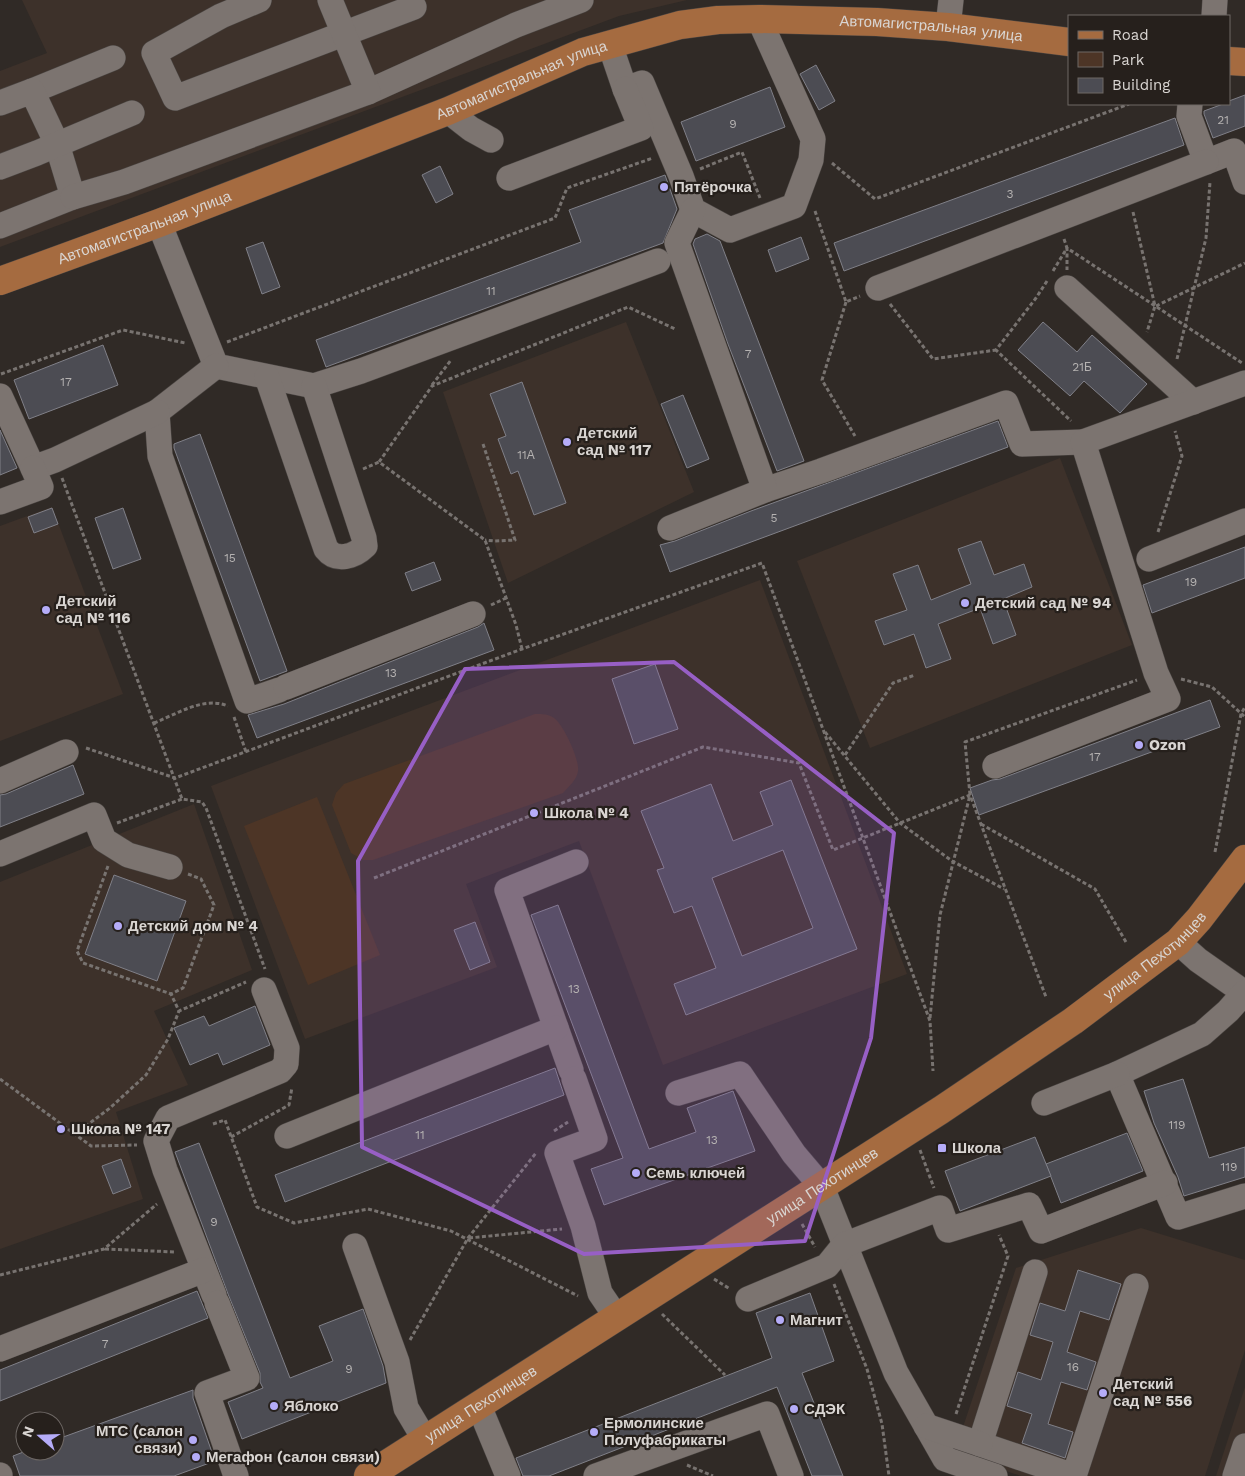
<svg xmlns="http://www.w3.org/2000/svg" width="1245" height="1476" viewBox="0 0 1245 1476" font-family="'Work Sans',sans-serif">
<rect width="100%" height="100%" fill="#302a26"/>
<g fill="#3d312a">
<path d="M22,0H687L619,16L0,247V71L47,53Z"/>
<path d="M626,322L694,492L508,583L443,392Z"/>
<path d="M1060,458L1132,645L870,748L797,561Z"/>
<path d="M52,507L123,694L0,741V526Z"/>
<path d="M760,580L907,974L663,1065L579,841L466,884L497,967L305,1039L211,786Z"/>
<path d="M194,804L252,970L154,1011L188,1085L116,1112L143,1199L0,1249V882Z"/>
<path d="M1141,1228L1245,1260V1350L1205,1476H1021L954,1454L1016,1268Z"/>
<path d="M1245,1387V1476H1216Z"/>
</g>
<g fill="#4d3526">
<path d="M535,714C542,714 549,714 554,718C563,724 580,760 578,771C577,780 568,787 563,793L373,860H363L351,853L332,805L336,793L344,784Z"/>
<path d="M317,797L380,955L308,985L244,826Z"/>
</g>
<g fill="#4c4c53" stroke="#808088" fill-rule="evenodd">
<path d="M816,65L835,101L819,110L800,74Z"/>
<path d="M770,87L785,127L696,161L681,122Z"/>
<path d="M1245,95V126L1213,138L1204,114V111L1223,104H1229V101Z"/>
<path d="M1175,118L1184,145L844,271L834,243Z"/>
<path d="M440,166L453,194L436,203L422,175Z"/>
<path d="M665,175L677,209L663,243L326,367L316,340L581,242L569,210Z"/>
<path d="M707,234L720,241L804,461L777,471L728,344L693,244L695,239Z"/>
<path d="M801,237L809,259L776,272L768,250Z"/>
<path d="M263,242L280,287L262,294L246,248Z"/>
<path d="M1043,322L1077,352L1092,335L1147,384L1120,413L1084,381L1070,396L1018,350Z"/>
<path d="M103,345L118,385L29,419L14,380Z"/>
<path d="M522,382L566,503L534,515L518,471L511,474L498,439L506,436L490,394Z"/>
<path d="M683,395L709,459L687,468L661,404Z"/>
<path d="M998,421L1008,447L670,572L660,545L675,541L751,511Z"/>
<path d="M0,430L17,468L0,475Z"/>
<path d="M200,434L287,671L260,681L174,448V444Z"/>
<path d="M52,508L58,524L34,533L28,517Z"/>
<path d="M123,508L141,559L113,569L95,518Z"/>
<path d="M981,541L994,575L1024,564L1032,587L1003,599L1016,635L993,644L980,608L938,624L951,659L926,668L914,634L884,645L875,621L907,610L893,574L918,565L931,600L971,584L958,549Z"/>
<path d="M1245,547V578L1152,613L1143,585Z"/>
<path d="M434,562L441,580L412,591L405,573Z"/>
<path d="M484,623L494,650L257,738L248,715L284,704L478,627Z"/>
<path d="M655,664L678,729L634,744L612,679Z"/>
<path d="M1210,700L1220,727L979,815L970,788L992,780L1000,779Z"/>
<path d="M73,765L84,794L0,827V795L6,794Z"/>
<path d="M791,780L857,949L686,1015L674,984L716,968L692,906L674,913L657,870L664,868L641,811L711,784L733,841L773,825L760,792ZM783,850L813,928L742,956L712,878Z"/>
<path d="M114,875L186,901L157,981L85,954Z"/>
<path d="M558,905L649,1149L696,1132L687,1108L733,1091L755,1151L604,1205L591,1169L623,1158L531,915Z"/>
<path d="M475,922L490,962L470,970L454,930Z"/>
<path d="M255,1006L270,1045L223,1065L218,1053L190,1065L174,1028L204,1016L209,1026Z"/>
<path d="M555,1068L564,1095L285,1202L275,1175Z"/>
<path d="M1183,1079L1209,1158L1245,1147V1177L1184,1196L1178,1177L1154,1123L1144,1091Z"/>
<path d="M1127,1133L1143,1171L1061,1203L1046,1164Z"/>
<path d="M1035,1137L1051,1176L960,1211L945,1171Z"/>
<path d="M199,1143L290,1378L333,1361L319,1326L363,1309L383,1366L386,1383L242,1439L228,1402L263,1388L260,1382V1373L228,1294L175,1152Z"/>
<path d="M121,1159L131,1187L113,1194L102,1166Z"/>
<path d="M1078,1270L1121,1284L1109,1320L1080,1311L1067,1352L1096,1362L1087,1390L1061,1382L1048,1424L1073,1432L1065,1458L1022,1443L1032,1414L1007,1406L1018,1372L1041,1380L1053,1342L1030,1335L1040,1303L1065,1311Z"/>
<path d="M197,1291L208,1318L0,1401V1370Z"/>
<path d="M810,1293L834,1361L802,1373L843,1476H812L777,1387L549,1476H523L516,1458L772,1358L756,1313Z"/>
<path d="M193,1390V1398L215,1461L174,1476H20L13,1456L26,1451H55V1440Z"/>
</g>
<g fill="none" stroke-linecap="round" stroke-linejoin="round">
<g stroke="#4a4542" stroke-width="26">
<g id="minor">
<path d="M259,0L221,16L154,53L175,98L414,7"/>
<path d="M1214,16L1215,0"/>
<path d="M948,27L951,0"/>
<path d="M610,45L625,89L642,83L681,176L693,210L730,230L794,206L811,160L813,139L759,19"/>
<path d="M32,91L113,58"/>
<path d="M368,92L516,25L581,0"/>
<path d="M0,103L32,91L57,144L73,197L0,226"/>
<path d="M1190,104L1189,116L1206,162L1234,151L1245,182"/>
<path d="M448,111L471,129L491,140"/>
<path d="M0,167L37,153L132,113"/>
<path d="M509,178L641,128L625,89"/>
<path d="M73,197L124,182L368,92L330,0"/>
<path d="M159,223L216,366L314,386L361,371L658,261"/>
<path d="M878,288L1206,162"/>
<path d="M1067,288L1193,402"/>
<path d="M216,366L157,412L160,456L247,701L279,690"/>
<path d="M267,377L326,549C336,562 354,557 365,546L364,538L314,386"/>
<path d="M0,396L33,468L55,460L157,412"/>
<path d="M765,490L821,471L1006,403L1022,444L1083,442"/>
<path d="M0,502L41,487L33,468"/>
<path d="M670,528L765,490L677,243L693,210"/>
<path d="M1149,559L1245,521"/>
<path d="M286,687L473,614"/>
<path d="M995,766L1168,699L1156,673L1083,442L1245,383"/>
<path d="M0,781L66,752"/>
<path d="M0,854L94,815L104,840L128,855L170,867"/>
<path d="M1178,942L1198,960L1245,993"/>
<path d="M1244,993L1228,1011L1202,1034L1117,1074L1178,1217L1245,1196"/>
<path d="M571,1070L507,890L576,862"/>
<path d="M574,1079L595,1139L557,1153L583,1226L600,1293L617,1318"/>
<path d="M678,1093L740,1074L794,1154L822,1187L896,1373L945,1459L995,1476"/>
<path d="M1044,1103L1117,1074"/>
<path d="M287,1136L556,1028"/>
<path d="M355,1246L397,1362L406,1408L425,1440"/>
<path d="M1035,1272L980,1444L1074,1476L1136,1286"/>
<path d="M214,1295L165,1170L156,1141L168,1118L280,1071L286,1064L287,1048L264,990"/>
<path d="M748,1299L827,1266L844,1245L940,1208L948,1230L1029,1205L1041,1231L1165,1183"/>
<path d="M217,1303L247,1378L207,1393L236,1476"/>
<path d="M0,1349L204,1270"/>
<path d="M479,1406L508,1476"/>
<path d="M926,1426L980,1444"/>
<path d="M0,1475V1476"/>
<path d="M596,1476L767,1414L791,1476"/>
<path d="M1235,1476L1245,1446"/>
</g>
</g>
<g stroke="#4a4542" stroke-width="29">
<g id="major">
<path d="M1229,61L1245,62"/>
<path id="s1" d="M0,281L159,223L448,111L583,52L680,25L718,20L759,19L877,22L948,27L1069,42"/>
<path id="s2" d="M368,1476L941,1110L1073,1021L1178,942L1199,919L1245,859"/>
</g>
</g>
<g stroke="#787370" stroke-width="3" stroke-dasharray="4 2.5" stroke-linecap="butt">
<path d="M832,163L875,199L1129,104"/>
<path d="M700,169L742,152L760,198"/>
<path d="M815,211L846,302L860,296"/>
<path d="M1133,212L1155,306L1147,332"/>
<path d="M1064,239L1067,248L1242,363"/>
<path d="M1053,271L1067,248V270"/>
<path d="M1047,281L1036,298L996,350L1071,421"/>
<path d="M846,302L822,380L855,436"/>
<path d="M890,304L933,359L996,350"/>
<path d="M1156,306L1245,263"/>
<path d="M227,342L555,218L567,188L653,158"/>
<path d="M1177,359L1206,238L1210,182"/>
<path d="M1,374L123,330L185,343"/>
<path d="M432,385L451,360"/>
<path d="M483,444L515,540L494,541L485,540"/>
<path d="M363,469L379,462"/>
<path d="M62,478L182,799L202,802L206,808L265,969"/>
<path d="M1158,532L1182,456L1175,431"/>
<path d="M491,605L506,598"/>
<path d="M522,649L516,625L485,540L379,462L432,386L628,307L675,329"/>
<path d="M1181,679L1212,687L1245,717"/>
<path d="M234,717L246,752"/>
<path d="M154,723C177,714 204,696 228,706"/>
<path d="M825,732L900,823L952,861L1004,889"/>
<path d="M86,748L175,778L522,649L762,563L930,1021L933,1071"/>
<path d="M845,755L893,683L915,675"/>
<path d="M117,823L182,799"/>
<path d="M981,824L1095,889L1126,942"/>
<path d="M1215,852L1241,714L1245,707"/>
<path d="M108,866L77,951L83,963L171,994"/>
<path d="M188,874L201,879L214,905L183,988L171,994L179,1011L246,982"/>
<path d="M374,878L703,747L799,763L833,850L970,795L1046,997"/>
<path d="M930,1018L940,915L970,795L965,742L1137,680"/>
<path d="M0,1079L91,1146L137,1145"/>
<path d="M213,1124L225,1120L257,1207L294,1223L368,1209L451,1231L578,1296"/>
<path d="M554,1131L568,1122"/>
<path d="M75,1134L110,1108L146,1075L168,1039L179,1011"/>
<path d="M231,1137L289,1105L292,1087"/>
<path d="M920,1150L934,1188"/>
<path d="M802,1224L815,1247"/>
<path d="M469,1238L562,1229"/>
<path d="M105,1249L176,1252"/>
<path d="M0,1275L104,1249L157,1204"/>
<path d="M714,1279L730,1289"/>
<path d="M834,1284L867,1369L882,1424L889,1476"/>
<path d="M662,1314L725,1375"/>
<path d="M410,1340L468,1238L536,1153"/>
<path d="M956,1414L1008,1256L999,1235"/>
<path d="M687,1465L713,1476"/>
</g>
<use href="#minor" stroke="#7c7470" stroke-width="25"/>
<use href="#major" stroke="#a56b40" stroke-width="28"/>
</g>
<path fill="#975fc5" fill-opacity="0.2" stroke="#975fc5" stroke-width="4" stroke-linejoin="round" d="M674,662L894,833L871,1038L805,1241L584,1254L362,1147L358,861L465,669Z"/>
<g fill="#b5acf8" stroke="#26201c" stroke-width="2">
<circle cx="664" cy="187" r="5"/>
<circle cx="567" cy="442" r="5"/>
<circle cx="965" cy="603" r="5"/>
<circle cx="46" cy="610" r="5"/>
<circle cx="1139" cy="745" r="5"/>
<circle cx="534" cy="813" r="5"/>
<circle cx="118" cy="926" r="5"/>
<circle cx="61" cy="1129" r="5"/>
<rect x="937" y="1143" width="10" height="10" rx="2.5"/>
<circle cx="636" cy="1173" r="5"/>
<circle cx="780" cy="1320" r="5"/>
<circle cx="1103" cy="1393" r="5"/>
<circle cx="274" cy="1406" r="5"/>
<circle cx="794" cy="1409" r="5"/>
<circle cx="594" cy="1432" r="5"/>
<circle cx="193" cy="1440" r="5"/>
<circle cx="196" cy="1457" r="5"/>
</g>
<g text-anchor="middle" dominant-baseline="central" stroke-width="4.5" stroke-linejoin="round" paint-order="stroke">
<g font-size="12" fill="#b6b3b2">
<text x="1223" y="120">21</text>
<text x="733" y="124">9</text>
<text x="1010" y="194">3</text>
<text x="491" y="291">11</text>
<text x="748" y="354">7</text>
<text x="1082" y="367">21Б</text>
<text x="66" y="382">17</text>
<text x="526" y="455">11А</text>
<text x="774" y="518">5</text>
<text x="230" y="558">15</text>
<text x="1191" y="582">19</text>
<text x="391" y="673">13</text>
<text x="1095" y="757">17</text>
<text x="574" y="989">13</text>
<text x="1177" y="1125">119</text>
<text x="420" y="1135">11</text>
<text x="712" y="1140">13</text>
<text x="1229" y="1167">119</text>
<text x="214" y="1222">9</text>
<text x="105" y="1344">7</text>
<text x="1073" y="1367">16</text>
<text x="349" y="1369">9</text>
</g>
<g font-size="15" fill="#d9d5d2" stroke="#26201c">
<text stroke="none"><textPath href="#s1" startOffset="979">Автомагистральная улица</textPath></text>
<text stroke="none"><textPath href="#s1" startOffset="559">Автомагистральная улица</textPath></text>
<text stroke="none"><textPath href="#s1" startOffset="154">Автомагистральная улица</textPath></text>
<text stroke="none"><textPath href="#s2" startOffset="944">улица Пехотинцев</textPath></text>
<text stroke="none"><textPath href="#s2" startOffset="539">улица Пехотинцев</textPath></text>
<text stroke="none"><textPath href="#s2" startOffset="134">улица Пехотинцев</textPath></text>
</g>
<g font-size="15" font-weight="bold" fill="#d9d5d2" stroke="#26201c" text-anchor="start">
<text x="674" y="187">Пятёрочка</text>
<text x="577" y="433">Детский<tspan x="577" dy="17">сад № 117</tspan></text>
<text x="56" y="601">Детский<tspan x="56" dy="17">сад № 116</tspan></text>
<text x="975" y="603">Детский сад № 94</text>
<text x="1149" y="745">Ozon</text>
<text x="544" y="813">Школа № 4</text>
<text x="128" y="926">Детский дом № 4</text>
<text x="71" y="1129">Школа № 147</text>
<text x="952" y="1148">Школа</text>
<text x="646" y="1173">Семь ключей</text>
<text x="790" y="1320">Магнит</text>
<text x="1113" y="1384">Детский<tspan x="1113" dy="17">сад № 556</tspan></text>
<text x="284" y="1406">Яблоко</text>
<text x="804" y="1409">СДЭК</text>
<text x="604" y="1423">Ермолинские<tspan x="604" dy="17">Полуфабрикаты</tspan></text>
<text x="183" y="1431" text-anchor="end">МТС (салон<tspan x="183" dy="17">связи)</tspan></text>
<text x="206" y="1457">Мегафон (салон связи)</text>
</g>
</g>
<rect x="1068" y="15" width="162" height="90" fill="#26201c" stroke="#6e6865"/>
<rect x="1078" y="31" width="25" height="8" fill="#a56b40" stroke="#6e6865"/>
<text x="1112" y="40" font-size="15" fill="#d9d5d2">Road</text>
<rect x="1078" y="52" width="25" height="15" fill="#4d3526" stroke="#6e6865"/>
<text x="1112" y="65" font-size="15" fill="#d9d5d2">Park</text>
<rect x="1078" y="78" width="25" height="15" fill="#4c4c53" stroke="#6e6865"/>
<text x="1112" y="90" font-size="15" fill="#d9d5d2">Building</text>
<g transform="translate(40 1436) rotate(290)"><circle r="24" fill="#26201c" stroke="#6e6865"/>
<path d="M0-4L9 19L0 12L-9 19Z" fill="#b5acf8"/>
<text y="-8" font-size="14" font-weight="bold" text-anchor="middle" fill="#d9d5d2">N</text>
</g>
</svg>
